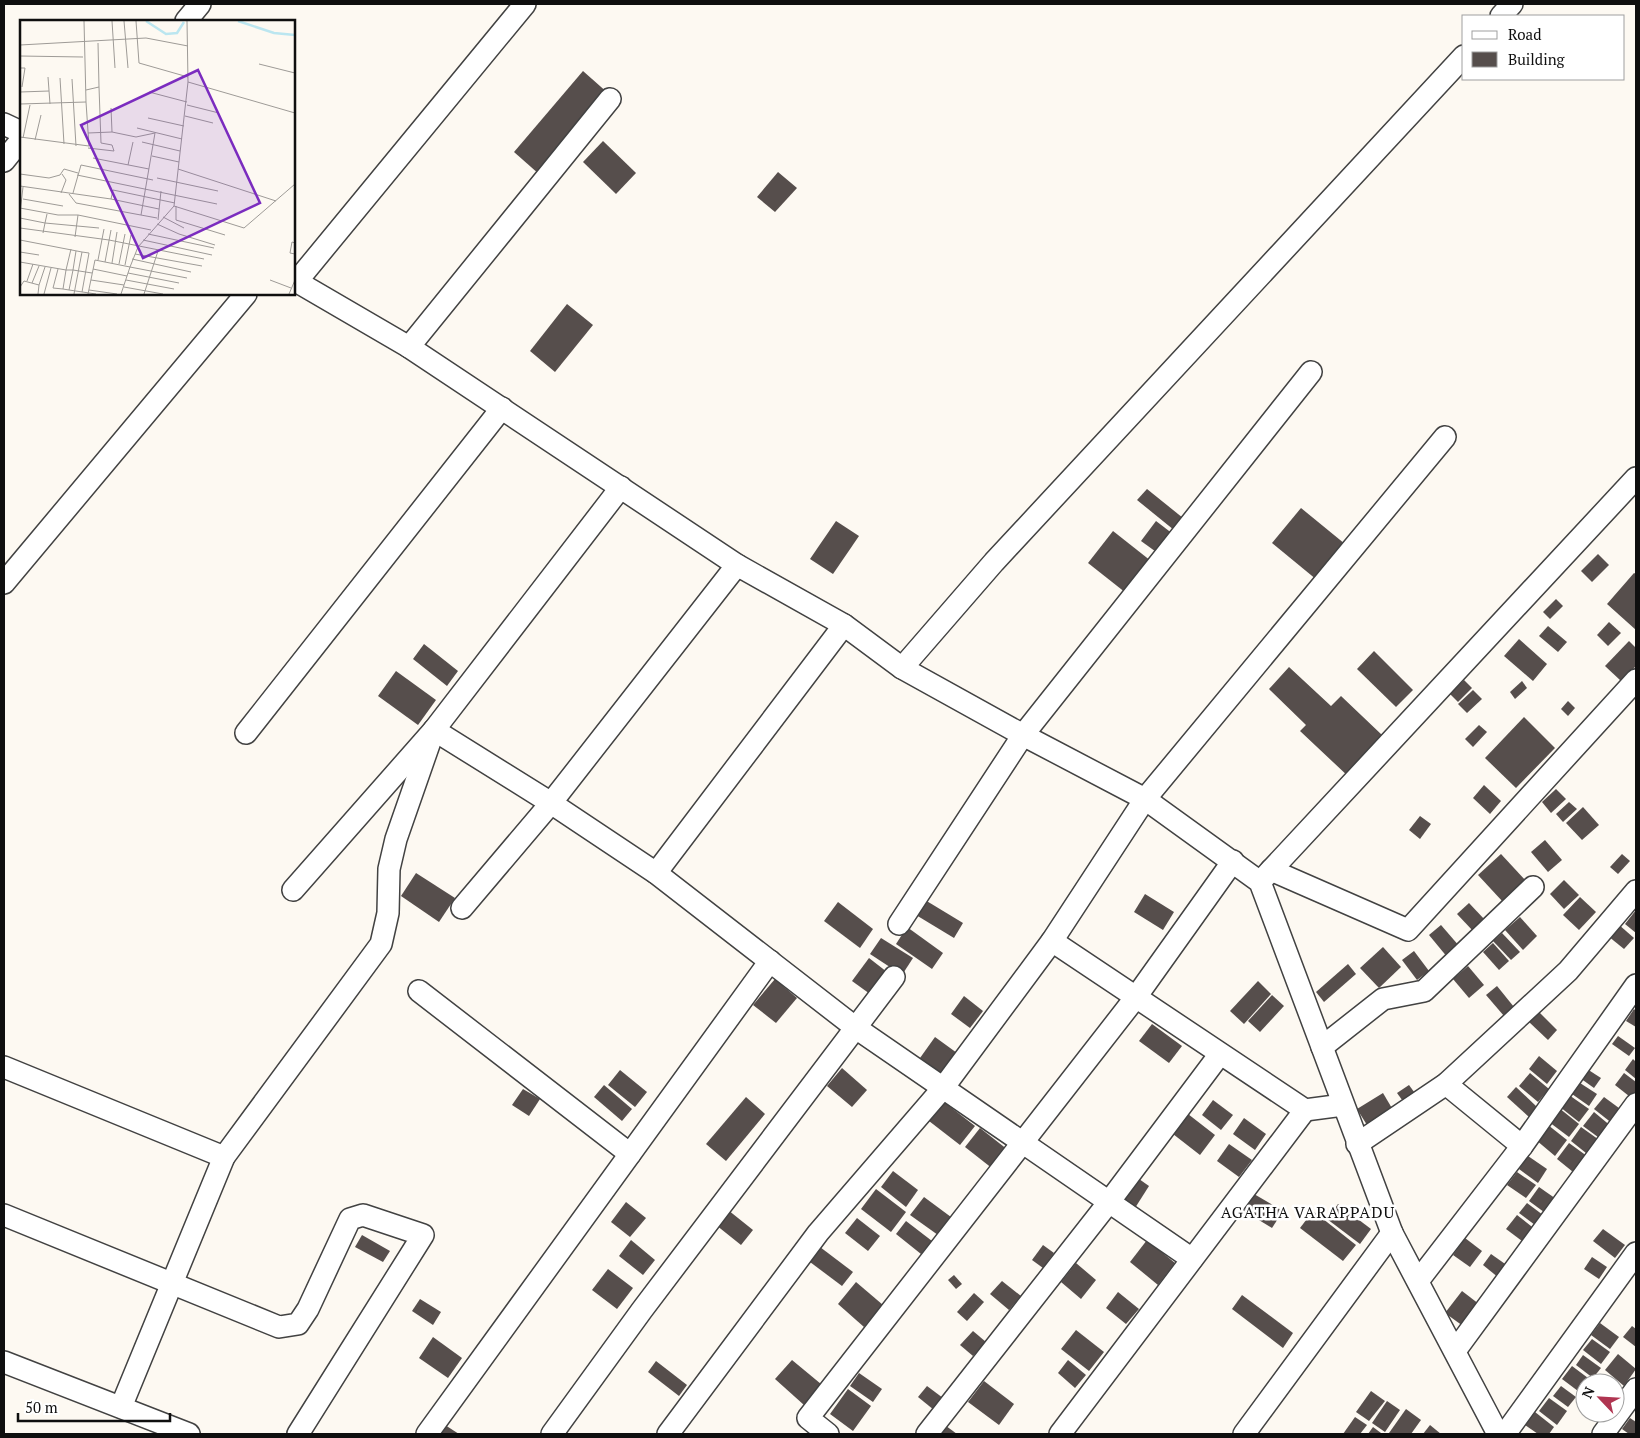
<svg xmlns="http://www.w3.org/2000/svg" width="1640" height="1438" viewBox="0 0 1640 1438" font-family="'PT Serif',serif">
<rect width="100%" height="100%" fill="#fdf9f2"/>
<g fill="#564e4c">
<path d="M583,71L618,102L548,182L514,152Z"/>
<path d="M603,141L636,173L616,194L583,162Z"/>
<path d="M778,172L797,188L775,212L757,197Z"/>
<path d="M567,304L593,325L555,372L530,351Z"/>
<path d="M1147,489L1183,518L1174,530L1137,500Z"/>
<path d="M1301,508L1345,544L1317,580L1272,543Z"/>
<path d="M836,521L859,536L833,574L810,559Z"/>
<path d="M1156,521L1173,534L1159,554L1141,541Z"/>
<path d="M1113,531L1151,561L1126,593L1088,563Z"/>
<path d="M1598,554L1609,565L1592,582L1581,571Z"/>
<path d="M1634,573L1636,574V630L1607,604Z"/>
<path d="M1556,599L1563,606L1550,619L1543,612Z"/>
<path d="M1609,622L1621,633L1608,646L1597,635Z"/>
<path d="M1548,626L1567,642L1558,652L1539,636Z"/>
<path d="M1519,639L1547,664L1533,681L1504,656Z"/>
<path d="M1629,641L1636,648V666L1621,681L1605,666Z"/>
<path d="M424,644L458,671L447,686L413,659Z"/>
<path d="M1374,651L1413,690L1396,707L1357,669Z"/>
<path d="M1289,667L1331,706L1341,696L1382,735L1365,754L1369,758L1350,778L1300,731L1306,725L1269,689Z"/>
<path d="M396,671L436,700L418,725L378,696Z"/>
<path d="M1464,680L1472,688L1458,702L1450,694Z"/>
<path d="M1522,681L1527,688L1515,699L1510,692Z"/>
<path d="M1473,690L1482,699L1467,713L1458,704Z"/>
<path d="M1568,701L1575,708L1568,716L1561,709Z"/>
<path d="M1524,717L1555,748L1516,788L1485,758Z"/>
<path d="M1479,725L1487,732L1473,747L1465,739Z"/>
<path d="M1484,785L1501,801L1490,814L1473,798Z"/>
<path d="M1556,789L1566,799L1551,813L1542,802Z"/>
<path d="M1569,802L1577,809L1563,822L1556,814Z"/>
<path d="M1583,807L1599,825L1582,840L1566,823Z"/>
<path d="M1420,816L1431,824L1420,839L1409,830Z"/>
<path d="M1545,840L1562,860L1548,872L1531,852Z"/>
<path d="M1501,854L1526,881L1503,902L1478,875Z"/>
<path d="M1622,854L1630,861L1618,874L1610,867Z"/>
<path d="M416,873L455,898L439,922L401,896Z"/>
<path d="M1564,880L1579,895L1564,909L1550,894Z"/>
<path d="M1145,894L1174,912L1163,930L1134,912Z"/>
<path d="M1580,897L1596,912L1579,930L1563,915Z"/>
<path d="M925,900L963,923L954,938L916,915Z"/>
<path d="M838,902L873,929L860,948L824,921Z"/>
<path d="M1469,903L1485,920L1473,931L1457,914Z"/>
<path d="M1636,910V933L1625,924Z"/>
<path d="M1520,917L1537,936L1523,950L1505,930Z"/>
<path d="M1618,924L1634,938L1624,949L1608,936Z"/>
<path d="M1441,925L1460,947L1448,958L1429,935Z"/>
<path d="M907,927L943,953L932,969L896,944Z"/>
<path d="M1502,933L1520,952L1511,960L1493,941Z"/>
<path d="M881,938L913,958L902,975L870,954Z"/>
<path d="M1493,943L1509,961L1499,970L1483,952Z"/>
<path d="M1383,947L1401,967L1379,988L1360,968Z"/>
<path d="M1414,951L1429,971L1417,980L1402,960Z"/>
<path d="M869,958L887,972L870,994L852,981Z"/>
<path d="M1348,964L1356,974L1324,1002L1316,992Z"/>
<path d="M1468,966L1484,985L1469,998L1453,979Z"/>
<path d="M775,979L797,998L776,1023L753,1005Z"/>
<path d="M1258,981L1271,994L1244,1024L1230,1011Z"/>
<path d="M1497,986L1514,1007L1504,1016L1486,995Z"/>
<path d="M1272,995L1284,1006L1260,1032L1248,1021Z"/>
<path d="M964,996L983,1011L970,1028L951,1014Z"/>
<path d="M1634,1009L1636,1011V1027L1626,1021Z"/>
<path d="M1539,1012L1557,1030L1548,1040L1529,1022Z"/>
<path d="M1152,1024L1182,1046L1169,1063L1139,1041Z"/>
<path d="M1618,1036L1635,1048L1629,1056L1612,1044Z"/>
<path d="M935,1037L957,1053L941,1074L920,1058Z"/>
<path d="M1539,1056L1557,1071L1547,1084L1529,1069Z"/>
<path d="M1633,1059L1636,1062V1079L1625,1070Z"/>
<path d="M842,1068L867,1090L852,1107L827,1086Z"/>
<path d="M1587,1069L1601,1078L1594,1088L1580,1078Z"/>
<path d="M620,1070L647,1092L635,1107L608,1085Z"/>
<path d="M1530,1073L1549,1089L1538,1102L1519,1086Z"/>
<path d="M1624,1073L1636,1082V1097L1634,1100L1615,1085Z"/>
<path d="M1580,1083L1597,1094L1589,1106L1572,1094Z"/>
<path d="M604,1085L632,1109L622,1121L594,1097Z"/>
<path d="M1409,1085L1417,1096L1405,1104L1397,1093Z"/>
<path d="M1516,1087L1537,1107L1529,1117L1507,1097Z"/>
<path d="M523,1089L540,1099L529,1116L512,1105Z"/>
<path d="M1383,1093L1393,1110L1367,1125L1357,1109Z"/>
<path d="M1569,1095L1589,1109L1579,1122L1560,1107Z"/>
<path d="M746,1097L765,1114L726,1161L706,1144Z"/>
<path d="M1604,1097L1623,1111L1613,1124L1594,1109Z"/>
<path d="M1213,1100L1233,1115L1221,1130L1202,1115Z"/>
<path d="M944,1102L975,1126L960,1145L929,1121Z"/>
<path d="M1559,1108L1579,1124L1569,1137L1549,1122Z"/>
<path d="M1594,1112L1612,1127L1602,1140L1583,1126Z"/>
<path d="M1188,1114L1215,1135L1200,1155L1173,1134Z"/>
<path d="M1244,1118L1266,1134L1255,1150L1233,1134Z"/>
<path d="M1548,1125L1567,1140L1555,1156L1536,1140Z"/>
<path d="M1581,1127L1602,1142L1591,1157L1571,1141Z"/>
<path d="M980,1128L1008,1150L993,1169L965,1147Z"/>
<path d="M1569,1143L1591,1159L1578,1176L1557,1159Z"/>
<path d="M1229,1144L1252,1160L1239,1177L1217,1161Z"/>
<path d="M1528,1156L1547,1169L1538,1183L1519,1169Z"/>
<path d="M893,1171L918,1190L906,1207L881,1187Z"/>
<path d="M1517,1172L1536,1185L1526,1198L1507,1185Z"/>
<path d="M1139,1179L1149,1186L1135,1208L1124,1201Z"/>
<path d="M1539,1187L1559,1201L1548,1215L1529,1201Z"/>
<path d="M876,1189L906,1212L891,1232L861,1209Z"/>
<path d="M1254,1194L1283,1211L1272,1228L1244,1211Z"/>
<path d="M924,1197L951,1217L938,1235L910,1215Z"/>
<path d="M626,1202L646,1218L630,1237L611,1222Z"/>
<path d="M1527,1203L1547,1218L1539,1228L1519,1213Z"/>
<path d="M1338,1204L1371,1229L1360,1244L1327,1219Z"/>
<path d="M728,1210L753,1230L741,1245L716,1225Z"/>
<path d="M1313,1211L1356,1245L1343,1261L1300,1228Z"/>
<path d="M1517,1215L1536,1230L1526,1244L1506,1229Z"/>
<path d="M857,1218L880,1236L868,1251L845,1233Z"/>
<path d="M906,1221L932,1241L921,1254L896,1234Z"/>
<path d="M1603,1229L1625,1245L1615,1258L1593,1241Z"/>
<path d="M362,1235L390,1251L383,1262L355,1247Z"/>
<path d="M1465,1238L1482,1251L1470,1267L1453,1255Z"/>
<path d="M631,1240L655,1260L643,1275L619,1256Z"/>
<path d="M1147,1240L1175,1263L1158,1285L1130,1262Z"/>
<path d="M1043,1245L1054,1253L1043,1268L1032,1260Z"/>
<path d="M820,1247L853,1272L842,1286L810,1262Z"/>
<path d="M1491,1254L1508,1266L1499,1278L1483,1265Z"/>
<path d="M1592,1257L1607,1267L1599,1279L1584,1269Z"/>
<path d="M1076,1263L1096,1280L1081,1299L1061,1282Z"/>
<path d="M608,1269L633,1288L617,1309L592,1290Z"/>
<path d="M954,1275L962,1284L956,1289L948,1280Z"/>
<path d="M1002,1281L1021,1296L1009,1310L990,1294Z"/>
<path d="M856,1282L883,1305L864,1327L838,1304Z"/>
<path d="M1462,1291L1479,1304L1463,1326L1445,1313Z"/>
<path d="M1118,1292L1139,1309L1126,1324L1106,1308Z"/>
<path d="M974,1293L984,1302L967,1321L957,1312Z"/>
<path d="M1242,1295L1293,1333L1283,1348L1232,1309Z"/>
<path d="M420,1299L441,1312L433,1325L412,1311Z"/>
<path d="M1600,1323L1619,1337L1610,1349L1591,1335Z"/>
<path d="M1632,1326L1636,1329V1347L1623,1337Z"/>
<path d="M1076,1330L1104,1352L1089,1371L1061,1349Z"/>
<path d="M973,1331L986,1342L973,1356L960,1345Z"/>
<path d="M433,1337L462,1358L448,1378L419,1358Z"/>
<path d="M1592,1339L1610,1352L1601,1364L1583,1350Z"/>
<path d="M1618,1354L1636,1369L1624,1386L1605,1370Z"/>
<path d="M1583,1355L1601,1368L1593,1378L1576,1365Z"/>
<path d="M792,1360L821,1384L804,1405L775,1379Z"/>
<path d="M1068,1360L1086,1375L1075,1388L1058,1373Z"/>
<path d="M656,1361L687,1385L679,1396L648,1372Z"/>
<path d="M1572,1366L1592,1381L1585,1383V1391L1582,1394L1562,1379Z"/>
<path d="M859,1373L882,1389L873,1402L850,1386Z"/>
<path d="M984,1381L1014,1404L999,1425L968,1402Z"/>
<path d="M927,1386L943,1398L934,1410L918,1397Z"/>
<path d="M1561,1386L1576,1397L1568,1407L1553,1396Z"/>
<path d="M848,1389L871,1406L853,1431L830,1414Z"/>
<path d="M1371,1391L1385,1401L1369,1421L1356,1412Z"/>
<path d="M1549,1398L1567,1411L1557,1425L1539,1411Z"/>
<path d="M1387,1401L1400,1410L1385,1432L1372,1423Z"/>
<path d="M1406,1409L1421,1420L1411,1434H1391L1389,1433Z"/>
<path d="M1535,1412L1554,1427L1549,1434H1538L1525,1425Z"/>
<path d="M1355,1417L1367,1425L1360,1434H1343Z"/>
<path d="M1630,1418L1636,1422V1434H1629L1622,1429Z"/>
<path d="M942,1423L957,1434H933Z"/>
<path d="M445,1425L459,1434H438Z"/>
<path d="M1430,1425L1441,1434H1423Z"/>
<path d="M1373,1427L1381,1433V1434H1368Z"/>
</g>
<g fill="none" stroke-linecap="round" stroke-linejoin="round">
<g stroke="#424242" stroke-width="24">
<g id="minor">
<path d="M1501,16L1512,4"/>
<path d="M186,21L200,4"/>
<path d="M4,124L21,132"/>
<path d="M4,161L21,140"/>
<path d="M294,280L409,347L737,565L844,625L902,668L1023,735L1145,799L1260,882L1392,1233L1498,1434"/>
<path d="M297,281L525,4"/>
<path d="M409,347L610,99"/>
<path d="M4,583L246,294"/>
<path d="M902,668L994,562L1464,56"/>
<path d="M434,730L551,803L656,873L856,1028L1192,1259"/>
<path d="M246,733L502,408"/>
<path d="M1271,870L1408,930L1636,680"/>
<path d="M656,873L844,625"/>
<path d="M1260,882L1636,478"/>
<path d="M293,890L434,730L621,487"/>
<path d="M462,908L551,803L737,565"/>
<path d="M899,924L1023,735L1311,372"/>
<path d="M1052,941L1305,1110L1343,1105"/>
<path d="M419,991L630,1154"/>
<path d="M1322,1047L1383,999L1424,991L1533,887"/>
<path d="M4,1067L224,1157"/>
<path d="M1446,1084L1522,1146"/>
<path d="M1357,1144L1446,1084L1568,971L1636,891"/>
<path d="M4,1215L279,1327L298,1324L308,1309L350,1219L363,1215L423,1235L298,1434"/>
<path d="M1418,1281L1522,1146L1636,985"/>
<path d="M1455,1351L1636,1104"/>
<path d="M4,1362L189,1434"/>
<path d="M121,1407L224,1157L381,944L388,913L389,869L396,839L434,730"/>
<path d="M427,1434L770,961"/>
<path d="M552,1434L642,1310L894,977"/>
<path d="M668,1434L818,1233L943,1088L1052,941L1145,799L1445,437"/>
<path d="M828,1434L808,1418L1136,997L1233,861"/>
<path d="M927,1434L1109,1202L1220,1054"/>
<path d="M1060,1434L1305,1110"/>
<path d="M1244,1434L1392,1233"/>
<path d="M1505,1434L1636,1253"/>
<path d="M1603,1434L1636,1389"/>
</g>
</g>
<use href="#minor" stroke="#fff" stroke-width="21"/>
</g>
<g text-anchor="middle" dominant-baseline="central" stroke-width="5" stroke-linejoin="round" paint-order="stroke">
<g font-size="16" letter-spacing="1" fill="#0f0f0f" stroke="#fff">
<text x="1308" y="1212">AGATHA VARAPPADU</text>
</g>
</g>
<g transform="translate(20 20)">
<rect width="275" height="275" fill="#fdf9f2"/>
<path fill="none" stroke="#bbe6f0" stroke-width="2.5" d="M126,1L146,14L157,13L164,2M218,1L254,13L275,15"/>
<path fill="none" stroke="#9e9b97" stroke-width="1" d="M64,1L66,82M92,1L95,48M104,1L108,48M116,1L119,43L168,57M0,25L126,18L168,26M0,36L63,37M239,44L275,53M0,48H5L2,67M28,57L30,84M40,58L44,124M52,59L56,126M168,62L275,93M66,70L79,67L78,23M0,72L29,71M129,72L167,82M0,84L66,82L69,126L0,117M167,85L199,93M91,88L92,112M165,96L193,103M128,98L164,106M117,108L162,119M68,113L92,112L116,117L135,113M3,118L10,85M15,120L21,95M122,122L160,131M68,128L94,131L92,125L81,123L79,67M132,136L159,142M73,138L129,149M108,145L113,122M158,149L256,181M0,154L29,158L40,155L44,149L58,153M57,155L197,184M137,158L198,171M0,166L91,179L139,189M41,173L46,160L42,154M53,173L61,145L133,160M49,174L56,183L137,198M3,179L43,186M91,179L93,170L155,183M154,186L224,208L275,164M156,186V200L205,215M0,188L38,195H58L55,217M0,193L3,167M27,194L25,203L79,208M58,195L131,210M121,195L135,113M143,197L164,208M0,198L25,203L23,213M138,200L141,171M137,204L159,214L195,225M0,208L89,220L184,239M128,214L194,228M0,220L62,232M123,220L192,235M275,223L272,222L270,233L275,234M51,229L46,250H53L49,270L76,274M56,231L53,250L72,253M0,232L19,235M115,234L182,246M112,239L171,252M78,240L84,209M0,242L46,250L43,269L49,270M85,242L91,210M92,243L97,212M99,244L105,214M105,245L111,215M38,249L33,268L43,269M73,249L107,256M108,253L159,263M71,260L104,265M106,260L154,269M250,260L271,268M7,261L13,244M12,263L19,246M19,265L25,247M0,267L4,261L19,265L18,274M104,267L143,274M69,270L97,274M24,274L31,248M54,274L62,232L69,233L62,272M68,274L75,240L110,247L118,227L154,186L168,62L167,1M101,274L110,247L167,258M124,274L138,231M269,274L275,260"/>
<path fill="#7b2cbf" fill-opacity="0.15" stroke="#7b2cbf" stroke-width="2.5" d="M178,50L240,183L123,238L61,105Z"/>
<rect width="275" height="275" fill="none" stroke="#0f0f0f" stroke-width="2.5"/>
</g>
<rect width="1640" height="1438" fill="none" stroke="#0f0f0f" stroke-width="10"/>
<rect x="1462" y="15" width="162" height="65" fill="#ffffff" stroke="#9f9f9f"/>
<rect x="1472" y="31" width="25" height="8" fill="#ffffff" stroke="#9f9f9f"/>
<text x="1508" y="40" font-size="15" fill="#0f0f0f">Road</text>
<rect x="1472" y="52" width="25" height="15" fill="#564e4c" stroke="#9f9f9f"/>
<text x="1508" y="65" font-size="15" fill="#0f0f0f">Building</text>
<g transform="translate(1600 1398) rotate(295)"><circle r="24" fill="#ffffff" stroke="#9f9f9f"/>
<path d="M0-4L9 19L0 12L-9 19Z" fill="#b03551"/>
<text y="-8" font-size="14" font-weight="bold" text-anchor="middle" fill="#0f0f0f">N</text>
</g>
<path d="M18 1413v8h152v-8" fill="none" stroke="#0f0f0f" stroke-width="2.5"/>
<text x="25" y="1413" font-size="15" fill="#0f0f0f" stroke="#ffffff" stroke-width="4" paint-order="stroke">50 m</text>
</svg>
